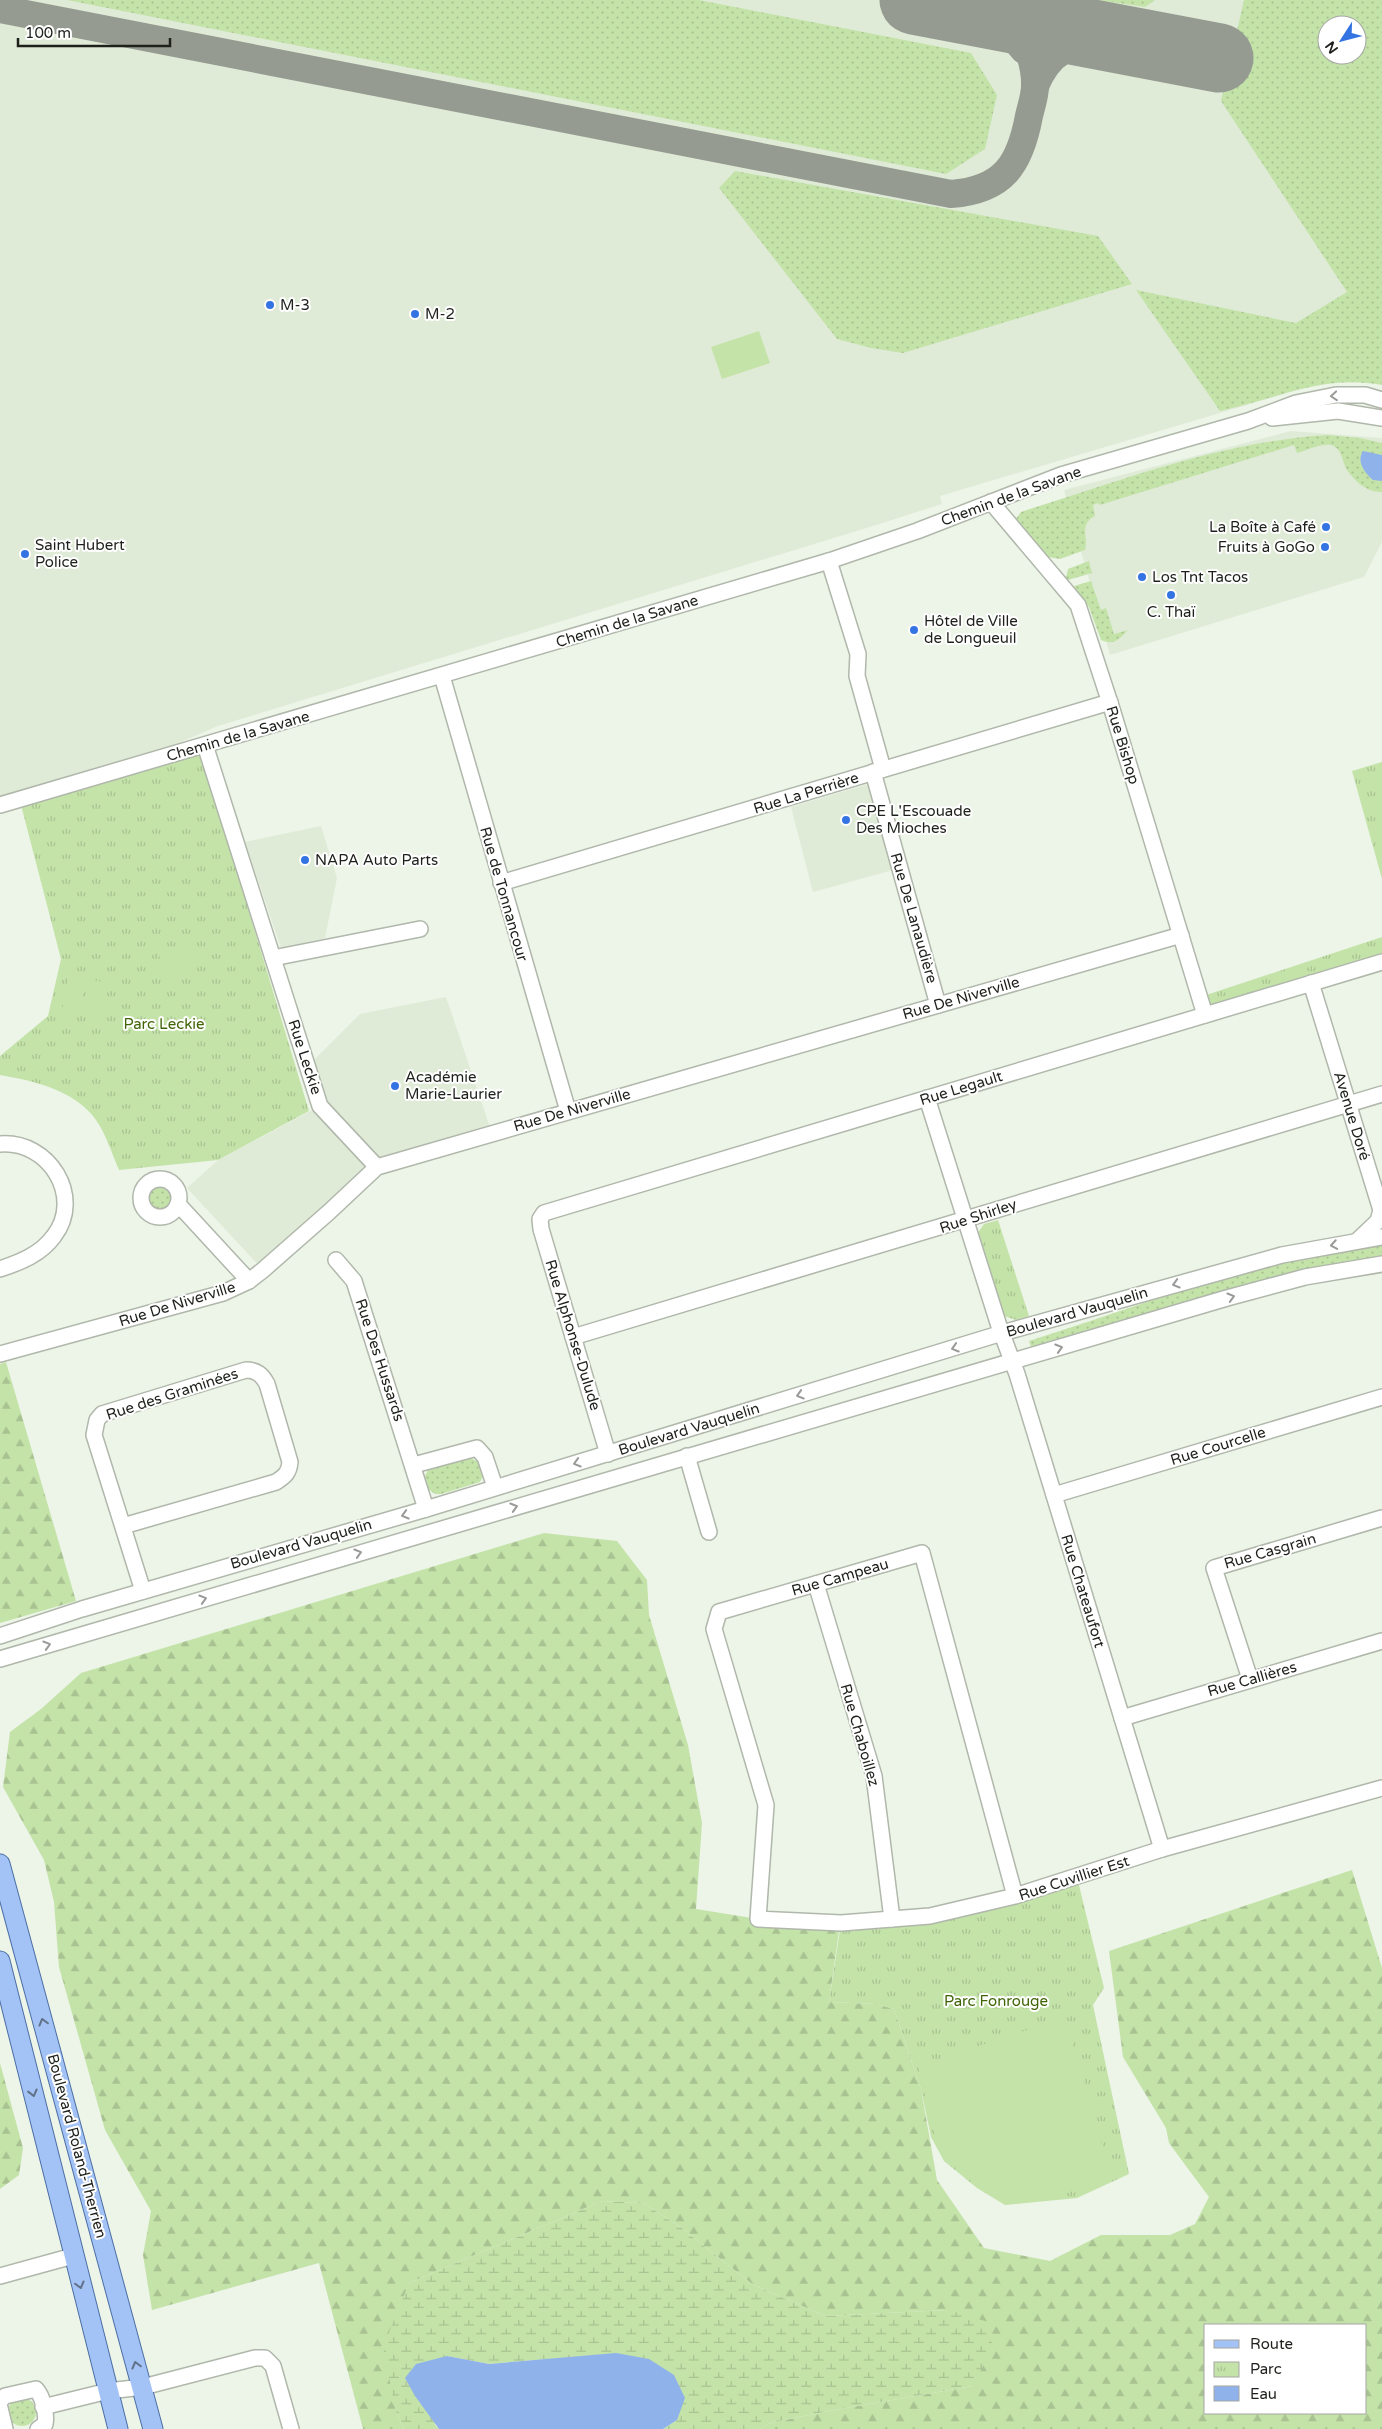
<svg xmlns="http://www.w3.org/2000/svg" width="1382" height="2429" viewBox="0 0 1382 2429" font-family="'Varela Round',sans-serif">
<defs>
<pattern id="grass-dots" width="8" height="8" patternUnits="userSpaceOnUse" patternTransform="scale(1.25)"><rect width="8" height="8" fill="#c4e3a9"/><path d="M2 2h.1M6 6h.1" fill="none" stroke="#a8c291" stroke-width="1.8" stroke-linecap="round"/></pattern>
<pattern id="forest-firs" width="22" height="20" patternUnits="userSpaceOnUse" patternTransform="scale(1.25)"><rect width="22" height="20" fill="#c4e3a9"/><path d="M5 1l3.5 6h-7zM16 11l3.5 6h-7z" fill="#a8c291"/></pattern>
<pattern id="wetland-marsh" width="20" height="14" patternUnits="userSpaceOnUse" patternTransform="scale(1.25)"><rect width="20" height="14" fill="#c4e3a9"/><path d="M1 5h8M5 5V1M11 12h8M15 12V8" fill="none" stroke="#a8c291"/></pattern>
<pattern id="park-tufts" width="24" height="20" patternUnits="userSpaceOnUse" patternTransform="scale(1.25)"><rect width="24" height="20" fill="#c4e3a9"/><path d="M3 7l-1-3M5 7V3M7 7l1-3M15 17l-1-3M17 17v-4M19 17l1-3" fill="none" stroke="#a8c291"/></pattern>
</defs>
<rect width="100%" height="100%" fill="#edf4e8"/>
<g fill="#e0ebd7" fill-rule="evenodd">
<path d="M0,0H1382L1351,374L940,496L942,504L873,526L218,726L176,744L0,796ZM1327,25H1357V55H1327Z"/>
<path d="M1291,431L1382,438V542L1364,577L1110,655L1064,490Z"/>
<path d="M869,784L893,870L813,892L791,807Z"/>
<path d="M321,826L337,878L325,938L281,948L245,842Z"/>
<path d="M446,997L492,1133L377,1167L263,1270L187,1188L218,1160L320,1106L308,1066L360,1014Z"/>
</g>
<g fill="url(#grass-dots)" fill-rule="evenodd">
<path d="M67,0H699L971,53L997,95L985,149L946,174Z"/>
<path d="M1097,0H1155L1145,7Z"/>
<path d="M1244,0H1382V385C1322,374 1277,399 1220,411L1136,290L1296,323L1347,292L1221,101ZM1327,25H1357V55H1327Z"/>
<path d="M735,171L1098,236L1132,284L903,353L871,348L837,339L719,188Z"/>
<path d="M1328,435L1360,438L1382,443V492C1368,493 1355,482 1347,470C1342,462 1343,449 1331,445C1321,443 1307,450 1297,453L1294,445L1100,505L1098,503L1093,505L1095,516C1078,525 1089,537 1085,550L1060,559L1048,557L1015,520L1021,512L1036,507C1131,477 1227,441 1328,435Z"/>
<path d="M1089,561L1092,573L1068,580L1066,577L1068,569Z"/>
<path d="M1091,581L1101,610L1106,608L1114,634L1128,630C1119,639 1115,646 1101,640L1089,607L1074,586Z"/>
<circle cx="159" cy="1196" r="15"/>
<path d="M1382,1244V1258L1032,1350L1029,1341C1108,1316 1185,1287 1266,1266C1304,1256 1343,1251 1382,1244Z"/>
<path d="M468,1457L479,1462L484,1474L480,1482L441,1494H435L427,1488L425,1476L428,1470L435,1466Z"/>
<circle cx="22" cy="2412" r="14"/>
</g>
<g fill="url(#forest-firs)" fill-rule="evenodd">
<path d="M6,1362L76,1601L0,1623V1364Z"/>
<path d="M544,1533L617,1541L647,1580L649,1615L688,1745L702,1823L696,1909L758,1919L840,1924L829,2002L876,2004L894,2009L921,2089L937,2180L984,2248L1050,2261L1101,2235H1170L1195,2224L1209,2197L1169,2143L1166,2128L1123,2057L1109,1951L1352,1870L1382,1968V2429H759L770,2423L829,2411L973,2386L948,2310L825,2316L752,2284L679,2226L643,2203L602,2201L409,2283L396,2412L404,2429H363L319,2263L152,2310L143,2255L151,2211L105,2130L59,1967L54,1902L44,1860L3,1787L10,1732L41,1709L81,1673ZM1206,2325H1366V2413H1206Z"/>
<path d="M0,2063L23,2148L19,2175L0,2189Z"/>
</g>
<path fill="url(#wetland-marsh)" d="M602,2201L643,2203L679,2226L752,2284L825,2316L948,2310L985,2321L993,2346L973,2386L829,2411L770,2423L759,2429H663L677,2420L547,2359L489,2364L447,2356L435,2425L439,2429H404L396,2412L383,2347L409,2283Z"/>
<g fill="url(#park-tufts)">
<path d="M200,749L309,1111L218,1160L119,1170C112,1154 106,1134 96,1120C75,1090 34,1081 0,1075V1056L48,1016L61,959L21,805Z"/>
<path d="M1382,762V879L1352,771Z"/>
<path d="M1382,937V960L1205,1015L1200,997Z"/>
<path d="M998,1220L1029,1316L1016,1320L1004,1316L977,1234L984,1224Z"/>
<path d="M1077,1877L1104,1988L1093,2005L1129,2174L1077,2198L1005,2205L977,2188L944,2161L931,2137L921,2089L894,2009L876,2004L829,2002L841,1923L892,1919Z"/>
</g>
<g fill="#c4e3a9">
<path d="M759,331L770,363L722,379L711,347Z"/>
<path d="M194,945L201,966L165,977L159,955Z"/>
<path d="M69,974L86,978L78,1014L62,1010Z"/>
<path d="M90,979L107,983L99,1018L83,1015Z"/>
<path d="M1057,2023L1068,2028L1112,2178L1055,2197L1004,2199L963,2173L936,2140L918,2066L1027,2030Z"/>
</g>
<g fill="#8fb2eb">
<path d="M1363,451L1382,455V481L1373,480C1365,473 1356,462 1363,451Z"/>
<path d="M616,2353L649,2359L674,2375L685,2398L677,2420L663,2429H439L415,2396L405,2378L416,2364L447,2356L489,2364Z"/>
</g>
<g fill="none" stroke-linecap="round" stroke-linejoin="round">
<g stroke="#969b92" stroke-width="28">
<path d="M925,2L956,7L970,0"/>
<path d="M0,9L951,194C1004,190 1020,164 1029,116C1031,107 1035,96 1035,86C1036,63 1025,40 1017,20"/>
<path d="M983,13L1009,32L1024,50"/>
<path d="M1035,86C1050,49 1070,45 1106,37"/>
</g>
<path stroke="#969b92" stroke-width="69" d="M914,0L1219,58"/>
<g stroke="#b0b7ab" stroke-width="18">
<g id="minor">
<path d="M1272,418L1338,411L1382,418"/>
<path d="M991,502L1078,605L1111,706L1205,1015"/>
<path d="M829,561L858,654L857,676L883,769"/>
<path d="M442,676L568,1111"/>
<path d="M205,745L320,1106L377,1167"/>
<path d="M873,772L938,1005"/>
<path d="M0,805L829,561L917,531L1061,475L1248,421L1296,403L1336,395H1365L1382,400"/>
<path d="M501,883L1110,702"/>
<path d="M273,958L420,929"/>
<path d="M1311,983L1381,1210L1378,1221L1357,1241"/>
<path d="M927,1098L999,1326L1017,1374L1162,1849"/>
<path d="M0,1144C49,1140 84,1197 54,1236C41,1254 21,1262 0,1269"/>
<circle cx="160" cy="1198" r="19"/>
<path d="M178,1204L249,1281"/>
<path d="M336,1260L354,1281L426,1509"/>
<path d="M573,1337L1382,1094"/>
<path d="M0,1354L223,1293L249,1281L263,1270L329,1212L377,1167L1181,935"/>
<path d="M608,1454L541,1229L540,1219L544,1213L1382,962"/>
<path d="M687,1456L709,1532"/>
<path d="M414,1465L477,1448L485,1457L495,1487"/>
<path d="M1054,1495L1382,1397"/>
<path d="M123,1526L276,1482C285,1476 289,1473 290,1462L267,1384C262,1375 257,1370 246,1370L102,1414L97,1420L94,1435L143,1591"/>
<path d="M816,1584L874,1776L892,1919"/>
<path d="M0,1636L82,1609L426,1509L1002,1333L1282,1255L1382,1237"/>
<path d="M0,1659L1227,1298L1305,1277L1382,1264"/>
<path d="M1250,1679L1214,1568L1382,1518"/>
<path d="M1122,1718L1382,1641"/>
<path d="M1015,1896L922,1553L719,1612L714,1629L766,1805L758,1919L841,1923L930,1916L1015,1896L1162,1849L1382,1788"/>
<path d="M0,2276L73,2256"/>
<path d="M0,2401L5,2396L36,2389C43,2397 47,2414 45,2424L38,2429"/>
<path d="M43,2407L108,2391L143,2387L255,2358H265L273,2366L291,2429"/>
<path d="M0,2408L5,2429"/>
</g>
</g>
<g stroke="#4c6fa5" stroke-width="21">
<g id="major">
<path d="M0,1864L153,2429"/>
<path d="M0,1961L118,2429"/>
</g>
</g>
<use href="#minor" stroke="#fff" stroke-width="15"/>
<use href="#major" stroke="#a3c2f5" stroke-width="19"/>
</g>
<defs><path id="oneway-chevron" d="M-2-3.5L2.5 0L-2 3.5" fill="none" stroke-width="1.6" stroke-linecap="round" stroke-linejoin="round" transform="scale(1.25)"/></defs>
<g stroke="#999b98">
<use href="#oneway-chevron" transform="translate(1334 396) rotate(175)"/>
<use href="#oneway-chevron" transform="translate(1334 1245) rotate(170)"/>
<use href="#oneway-chevron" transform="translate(1176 1284) rotate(164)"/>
<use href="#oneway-chevron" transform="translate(1231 1297) rotate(-16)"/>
<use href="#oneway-chevron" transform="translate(955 1348) rotate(163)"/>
<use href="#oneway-chevron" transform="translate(1059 1348) rotate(-17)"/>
<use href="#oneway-chevron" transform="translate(800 1395) rotate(163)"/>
<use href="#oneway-chevron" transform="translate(577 1463) rotate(163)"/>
<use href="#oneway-chevron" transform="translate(514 1507) rotate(-17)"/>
<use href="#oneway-chevron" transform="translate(405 1515) rotate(164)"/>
<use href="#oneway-chevron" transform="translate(358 1553) rotate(-17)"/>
<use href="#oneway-chevron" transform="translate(203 1599) rotate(-17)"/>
<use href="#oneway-chevron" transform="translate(47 1645) rotate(-17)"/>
</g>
<g stroke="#607188">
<use href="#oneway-chevron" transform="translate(43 2022) rotate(-105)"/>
<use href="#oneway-chevron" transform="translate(33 2093) rotate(76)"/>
<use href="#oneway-chevron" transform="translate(80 2285) rotate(75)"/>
<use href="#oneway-chevron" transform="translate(136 2365) rotate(-105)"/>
</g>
<g fill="#3374e2" stroke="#fff" stroke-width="2">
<circle cx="270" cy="305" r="5"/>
<circle cx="415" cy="314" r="5"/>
<circle cx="1326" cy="527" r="5"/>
<circle cx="1325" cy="547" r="5"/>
<circle cx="25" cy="554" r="5"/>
<circle cx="1142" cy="577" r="5"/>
<circle cx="1171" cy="595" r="5"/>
<circle cx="914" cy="630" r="5"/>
<circle cx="846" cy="820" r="5"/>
<circle cx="305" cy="860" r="5"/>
<circle cx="395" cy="1086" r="5"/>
</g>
<g text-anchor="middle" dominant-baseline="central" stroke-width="4" stroke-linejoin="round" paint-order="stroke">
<g font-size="15" fill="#1d201b" stroke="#fff" text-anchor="start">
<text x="280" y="305">M-3</text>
<text x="425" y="314">M-2</text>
<text x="1316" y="527" text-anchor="end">La Boîte à Café</text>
<text x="35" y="545">Saint Hubert<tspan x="35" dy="17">Police</tspan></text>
<text x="1315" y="547" text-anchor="end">Fruits à GoGo</text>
<text x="1152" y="577">Los Tnt Tacos</text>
<text x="1171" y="612" text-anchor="middle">C. Thaï</text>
<text x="924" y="621">Hôtel de Ville<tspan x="924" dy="17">de Longueuil</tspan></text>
<text x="856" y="811">CPE L'Escouade<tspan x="856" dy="17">Des Mioches</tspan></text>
<text x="315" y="860">NAPA Auto Parts</text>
<text x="405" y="1077">Académie<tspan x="405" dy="17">Marie-Laurier</tspan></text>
</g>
<g font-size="15" fill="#1d201b" stroke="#fff">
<text transform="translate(1011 496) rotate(-20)">Chemin de la Savane</text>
<text transform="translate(627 621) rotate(-17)">Chemin de la Savane</text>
<text transform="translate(238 736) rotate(-16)">Chemin de la Savane</text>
<text transform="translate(1123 745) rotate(73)">Rue Bishop</text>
<text transform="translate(806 793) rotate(-17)">Rue La Perrière</text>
<text transform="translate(504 894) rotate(74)">Rue de Tonnancour</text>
<text transform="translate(914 918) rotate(74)">Rue De Lanaudière</text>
<text transform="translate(961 998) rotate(-16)">Rue De Niverville</text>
<text transform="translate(305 1057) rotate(72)">Rue Leckie</text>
<text transform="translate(961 1088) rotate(-17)">Rue Legault</text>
<text transform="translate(572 1110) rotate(-16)">Rue De Niverville</text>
<text transform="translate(1352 1116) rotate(73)">Avenue Doré</text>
<text transform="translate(978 1216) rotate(-18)">Rue Shirley</text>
<text transform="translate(177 1304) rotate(-17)">Rue De Niverville</text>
<text transform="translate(1077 1312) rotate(-16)">Boulevard Vauquelin</text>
<text transform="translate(573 1335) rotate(73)">Rue Alphonse-Dulude</text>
<text transform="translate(380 1360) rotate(72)">Rue Des Hussards</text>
<text transform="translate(172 1394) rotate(-18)">Rue des Graminées</text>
<text transform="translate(689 1429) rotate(-17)">Boulevard Vauquelin</text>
<text transform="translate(1218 1446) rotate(-17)">Rue Courcelle</text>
<text transform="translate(301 1544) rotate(-16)">Boulevard Vauquelin</text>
<text transform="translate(1270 1551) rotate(-16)">Rue Casgrain</text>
<text transform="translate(840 1577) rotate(-16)">Rue Campeau</text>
<text transform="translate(1083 1591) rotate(73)">Rue Chateaufort</text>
<text transform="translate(1252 1679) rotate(-16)">Rue Callières</text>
<text transform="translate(860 1735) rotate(74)">Rue Chaboillez</text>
<text transform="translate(1074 1878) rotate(-18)">Rue Cuvillier Est</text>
<text transform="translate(77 2146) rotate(75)">Boulevard Roland-Therrien</text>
</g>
<g font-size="15" fill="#406506" stroke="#fff">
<text x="164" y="1024">Parc Leckie</text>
<text x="996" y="2001">Parc Fonrouge</text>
</g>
</g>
<rect x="1204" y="2324" width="162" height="90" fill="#ffffff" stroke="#a5a6a4"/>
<rect x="1214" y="2340" width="25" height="8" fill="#a3c2f5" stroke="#a5a6a4"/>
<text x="1250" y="2349" font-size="15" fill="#1d201b">Route</text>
<rect x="1214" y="2362" width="25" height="15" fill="url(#park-tufts)" stroke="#a5a6a4"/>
<text x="1250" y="2374" font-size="15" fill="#1d201b">Parc</text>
<rect x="1214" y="2386" width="25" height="15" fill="#8fb2eb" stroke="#a5a6a4"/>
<text x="1250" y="2399" font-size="15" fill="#1d201b">Eau</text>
<g transform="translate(1342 40) rotate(234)"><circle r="24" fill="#ffffff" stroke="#a5a6a4"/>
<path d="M0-4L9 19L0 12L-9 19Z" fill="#3374e2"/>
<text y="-8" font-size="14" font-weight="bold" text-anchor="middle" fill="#1d201b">N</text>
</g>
<path d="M18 38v8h152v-8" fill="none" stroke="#1d201b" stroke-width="2.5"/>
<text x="25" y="38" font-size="15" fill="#1d201b" stroke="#ffffff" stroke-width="4" paint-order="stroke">100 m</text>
</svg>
